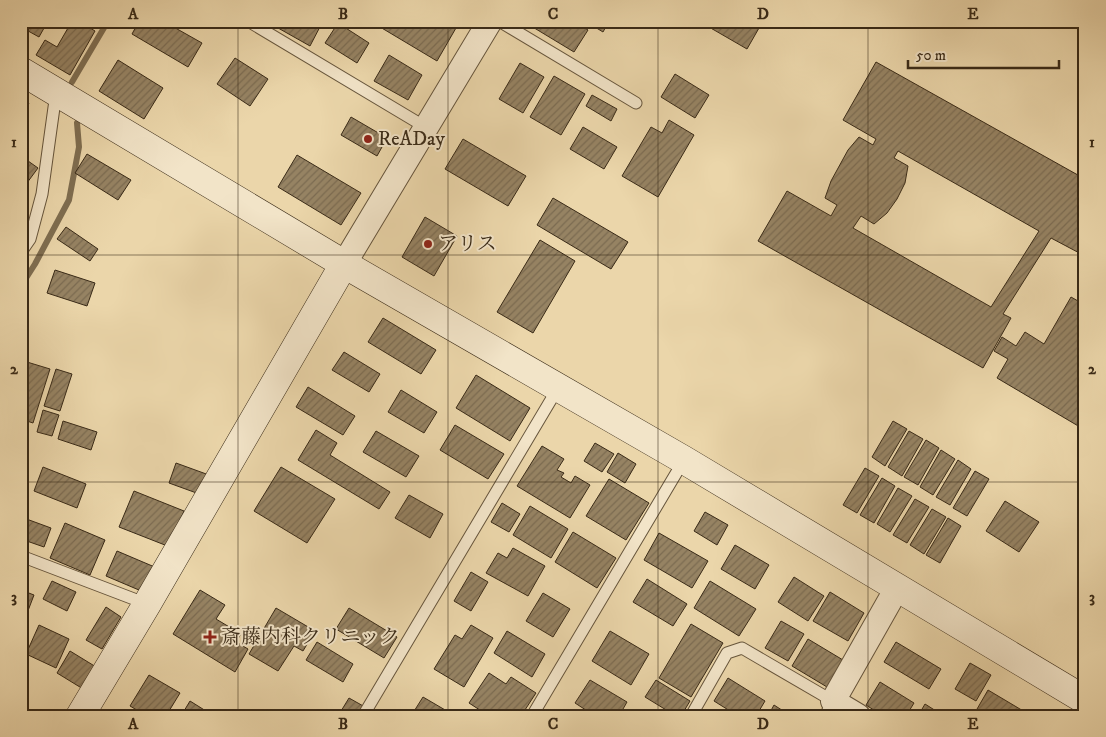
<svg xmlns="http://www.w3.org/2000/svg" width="1106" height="737" viewBox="0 0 1106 737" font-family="'IM FELL DW Pica','Noto Serif JP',serif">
<defs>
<pattern id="building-hatch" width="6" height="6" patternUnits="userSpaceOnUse" patternTransform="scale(1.25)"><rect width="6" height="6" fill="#968363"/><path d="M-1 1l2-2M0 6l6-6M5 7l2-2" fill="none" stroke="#7b6b51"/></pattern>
</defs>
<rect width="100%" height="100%" fill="#ebd6aa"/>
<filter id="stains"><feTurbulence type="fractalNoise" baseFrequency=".004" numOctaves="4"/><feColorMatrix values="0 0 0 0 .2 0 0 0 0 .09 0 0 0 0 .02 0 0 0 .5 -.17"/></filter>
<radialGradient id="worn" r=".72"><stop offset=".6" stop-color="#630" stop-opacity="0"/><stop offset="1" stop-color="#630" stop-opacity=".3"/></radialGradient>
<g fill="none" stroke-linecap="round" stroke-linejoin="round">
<g stroke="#7f6e51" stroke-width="6">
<path d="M72,82L108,21"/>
<path d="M21,286L35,264L69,200L79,147L77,123"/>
</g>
</g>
<g fill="url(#building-hatch)" stroke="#392a17" fill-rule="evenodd">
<path d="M21,21H48L39,37L21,27Z"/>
<path d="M72,21H79L95,31L70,75L36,55L45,40L57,47Z"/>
<path d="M139,21H163L202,43L188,67L132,34Z"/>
<path d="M273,21H323L310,46L271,24Z"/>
<path d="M370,21H460L437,61Z"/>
<path d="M534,21H574L588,30L574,52L531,26Z"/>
<path d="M585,21H609L603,32Z"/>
<path d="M703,21H763L747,49L702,23Z"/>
<path d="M338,23L369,43L357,63L325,43Z"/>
<path d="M389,55L422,75L408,100L374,81Z"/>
<path d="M235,58L268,79L250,106L217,84Z"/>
<path d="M118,60L163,88L144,119L99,91Z"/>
<path d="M876,62L1085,179V256L1051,238L1003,314L1011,318L983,368L758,241L787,191L831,216L837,205L825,198L831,181L848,150L859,137L873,145L876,139L843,120ZM898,151L1039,231L991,307L853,228L861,216L874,224L887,213L897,199L905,183L908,166L894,158Z"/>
<path d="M520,63L544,77L523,113L499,99Z"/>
<path d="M675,74L709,95L695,118L661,97Z"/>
<path d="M554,76L585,94L561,135L530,117Z"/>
<path d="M592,95L617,109L611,121L586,106Z"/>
<path d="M21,99L29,103L21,117Z"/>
<path d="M351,117L387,138L377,156L341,135Z"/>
<path d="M669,120L694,135L658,197L622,176L651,127L662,133Z"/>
<path d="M583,127L617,147L604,169L570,149Z"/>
<path d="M463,139L526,176L508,206L445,169Z"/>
<path d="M87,154L131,180L118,200L75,173Z"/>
<path d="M297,155L361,193L341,225L278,187Z"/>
<path d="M21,156L38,168L21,191Z"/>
<path d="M553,198L628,242L611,269L537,225Z"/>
<path d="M425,217L457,236L434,276L402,257Z"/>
<path d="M21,222L27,224L21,240Z"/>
<path d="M66,227L98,249L90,261L57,239Z"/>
<path d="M540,240L575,261L533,333L497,312Z"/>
<path d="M55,270L95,283L87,306L47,293Z"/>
<path d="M1071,297L1085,305V430L997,378L1008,359L994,351L1002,337L1016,346L1025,332L1044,344Z"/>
<path d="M383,318L436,350L421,374L368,342Z"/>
<path d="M344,352L380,374L369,392L332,370Z"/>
<path d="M27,362L50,369L33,423L21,419V381Z"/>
<path d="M56,369L72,374L60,411L44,406Z"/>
<path d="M476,375L530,408L510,441L456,408Z"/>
<path d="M308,387L355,416L343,435L296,407Z"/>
<path d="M401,390L437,412L424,433L388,412Z"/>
<path d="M43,410L59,415L52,436L37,432Z"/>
<path d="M63,421L97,432L91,450L58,439Z"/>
<path d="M893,421L907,429L885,466L872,457Z"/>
<path d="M455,425L504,454L488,479L440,450Z"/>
<path d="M316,430L337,443L330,455L390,492L379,509L298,460Z"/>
<path d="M376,431L419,456L406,477L363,452Z"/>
<path d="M909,431L923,439L902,476L888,467Z"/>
<path d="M926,440L939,448L918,485L904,477Z"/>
<path d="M595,443L614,454L602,472L584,461Z"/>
<path d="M542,446L564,459L557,470L564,473L561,477L571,483L575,476L590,485L570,518L517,486Z"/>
<path d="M941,450L955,459L933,495L920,487Z"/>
<path d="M618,453L636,464L625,483L607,472Z"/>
<path d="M958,460L971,469L950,505L936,497Z"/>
<path d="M176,463L209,475L202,495L169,483Z"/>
<path d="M43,467L86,484L77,508L34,491Z"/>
<path d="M281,467L335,499L307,543L254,511Z"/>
<path d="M865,468L879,476L857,513L843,505Z"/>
<path d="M975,471L989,479L967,516L953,508Z"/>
<path d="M882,478L895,486L874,523L860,515Z"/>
<path d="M609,479L649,503L626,540L586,516Z"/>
<path d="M898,488L912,496L890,532L877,524Z"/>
<path d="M134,491L184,511L170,547L119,527Z"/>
<path d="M409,495L443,514L430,538L395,518Z"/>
<path d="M915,499L929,507L907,543L893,535Z"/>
<path d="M1005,501L1039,522L1019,552L986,531Z"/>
<path d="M502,503L520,514L509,532L491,522Z"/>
<path d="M530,506L568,529L551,558L513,535Z"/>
<path d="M932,509L946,517L924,554L910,545Z"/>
<path d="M705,512L728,525L717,545L694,531Z"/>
<path d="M21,517L51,528L44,547L21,539Z"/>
<path d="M948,518L961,526L940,563L926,555Z"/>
<path d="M65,523L105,540L90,575L50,558Z"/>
<path d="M573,532L616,558L597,588L555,562Z"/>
<path d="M659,533L708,561L692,588L644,560Z"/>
<path d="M735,545L769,565L755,589L721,569Z"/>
<path d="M513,548L545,566L528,596L486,573L498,553L507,558Z"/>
<path d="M117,551L157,568L146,593L106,576Z"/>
<path d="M471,572L488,582L471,611L454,601Z"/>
<path d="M794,577L824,596L808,621L778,602Z"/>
<path d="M647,579L687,604L673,626L633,602Z"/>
<path d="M52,581L76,592L67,611L43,599Z"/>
<path d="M710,581L756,609L739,636L694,608Z"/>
<path d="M21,590L34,595L21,629Z"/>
<path d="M200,590L225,605L216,619L241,634L236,642L248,649L235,672L173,634Z"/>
<path d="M830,592L864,613L848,641L813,621Z"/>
<path d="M543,593L570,609L553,637L526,621Z"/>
<path d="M106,607L121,617L102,649L86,640Z"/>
<path d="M276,608L315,631L303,651L294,646L278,671L249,654Z"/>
<path d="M349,608L397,637L384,658L336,629Z"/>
<path d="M781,621L804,634L788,661L765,648Z"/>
<path d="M691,624L723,643L691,697L659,678Z"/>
<path d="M39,625L69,639L56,668L26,654Z"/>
<path d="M471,625L493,638L464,687L434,669L455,635L462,639Z"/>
<path d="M507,631L545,654L532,677L494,653Z"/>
<path d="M610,631L649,654L631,685L592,661Z"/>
<path d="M808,639L843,660L827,687L792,666Z"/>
<path d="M317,642L353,664L343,682L306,660Z"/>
<path d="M896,642L941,669L929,689L884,662Z"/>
<path d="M70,651L101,670L88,692L57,673Z"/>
<path d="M970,663L991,675L976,701L955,689Z"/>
<path d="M489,673L506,684L511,677L536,693L521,716H489L469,703Z"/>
<path d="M149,675L180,693L166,716H147L130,706Z"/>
<path d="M728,678L765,701L756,716H738L714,701Z"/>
<path d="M590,680L627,702L619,716H595L575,703Z"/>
<path d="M656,680L690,701L681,716H676L645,697Z"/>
<path d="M880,682L914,703L906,716H883L866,705Z"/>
<path d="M988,690L1030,715L1029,716H973Z"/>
<path d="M423,697L452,714L451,716H411Z"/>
<path d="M349,698L365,707L360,716H338Z"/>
<path d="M190,701L214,716H181Z"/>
<path d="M925,704L944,716H918Z"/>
<path d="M774,705L791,716H768Z"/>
</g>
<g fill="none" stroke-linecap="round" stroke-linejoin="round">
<g stroke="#66553c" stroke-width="13">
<g id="lane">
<path d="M248,21L427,128"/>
<path d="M499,21L636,103"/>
<path d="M21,252L30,239L42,194L56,93"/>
<path d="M21,556L147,604"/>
<path d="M363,716L558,388"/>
<path d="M532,716L684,460"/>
<path d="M691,716L727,653L742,648L833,701L825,716"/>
</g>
</g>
<g stroke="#66553c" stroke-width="26">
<g id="street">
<path d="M344,264L490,21"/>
<path d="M858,716L833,701L897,588"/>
</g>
</g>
<g stroke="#392a17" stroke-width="29">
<g id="secondary">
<path d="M21,71L344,264L684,460L1085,700"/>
<path d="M80,716L147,604L344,264"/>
</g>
</g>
<use href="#lane" stroke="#f2e4c8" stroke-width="11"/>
<use href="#street" stroke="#f2e4c8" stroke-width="24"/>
<use href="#secondary" stroke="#f2e4c8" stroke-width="28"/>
</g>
<path fill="none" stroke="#392a17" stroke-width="1" stroke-opacity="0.55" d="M238,21V716M448,21V716M658,21V716M868,21V716M21,255H1085M21,482H1085"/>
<g fill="#8f2418" stroke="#f2e4c8" stroke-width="2">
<circle cx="368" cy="139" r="5"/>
<circle cx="428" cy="244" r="5"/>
<path d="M207.5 629.5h5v5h5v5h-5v5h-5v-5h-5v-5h5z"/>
</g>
<g text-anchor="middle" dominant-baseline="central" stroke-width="4" stroke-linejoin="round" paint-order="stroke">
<g font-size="20" fill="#392a17" stroke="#f2e4c8" text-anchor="start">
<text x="378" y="139">ReADay</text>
<text x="438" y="244">アリス</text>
<text x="221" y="637">斎藤内科クリニック</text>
</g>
</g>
<rect width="1106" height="737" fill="none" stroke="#ebd6aa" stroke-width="55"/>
<path d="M908 60v8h151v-8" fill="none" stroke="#392a17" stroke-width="2.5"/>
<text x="916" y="60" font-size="15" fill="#392a17" stroke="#f2e4c8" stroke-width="4" paint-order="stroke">50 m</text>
<rect x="28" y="28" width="1050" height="682" fill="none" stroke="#392a17" stroke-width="2"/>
<g font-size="16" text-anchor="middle" font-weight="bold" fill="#392a17">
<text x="133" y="19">A</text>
<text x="343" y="19">B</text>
<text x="553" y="19">C</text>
<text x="763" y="19">D</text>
<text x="973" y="19">E</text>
<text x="14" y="147">1</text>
<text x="1092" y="147">1</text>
<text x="14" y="374">2</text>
<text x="1092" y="374">2</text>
<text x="14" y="602">3</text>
<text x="1092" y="602">3</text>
<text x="133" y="729">A</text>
<text x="343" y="729">B</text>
<text x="553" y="729">C</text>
<text x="763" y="729">D</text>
<text x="973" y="729">E</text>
</g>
<rect width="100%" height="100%" filter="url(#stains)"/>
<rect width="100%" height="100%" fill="url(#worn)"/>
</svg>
